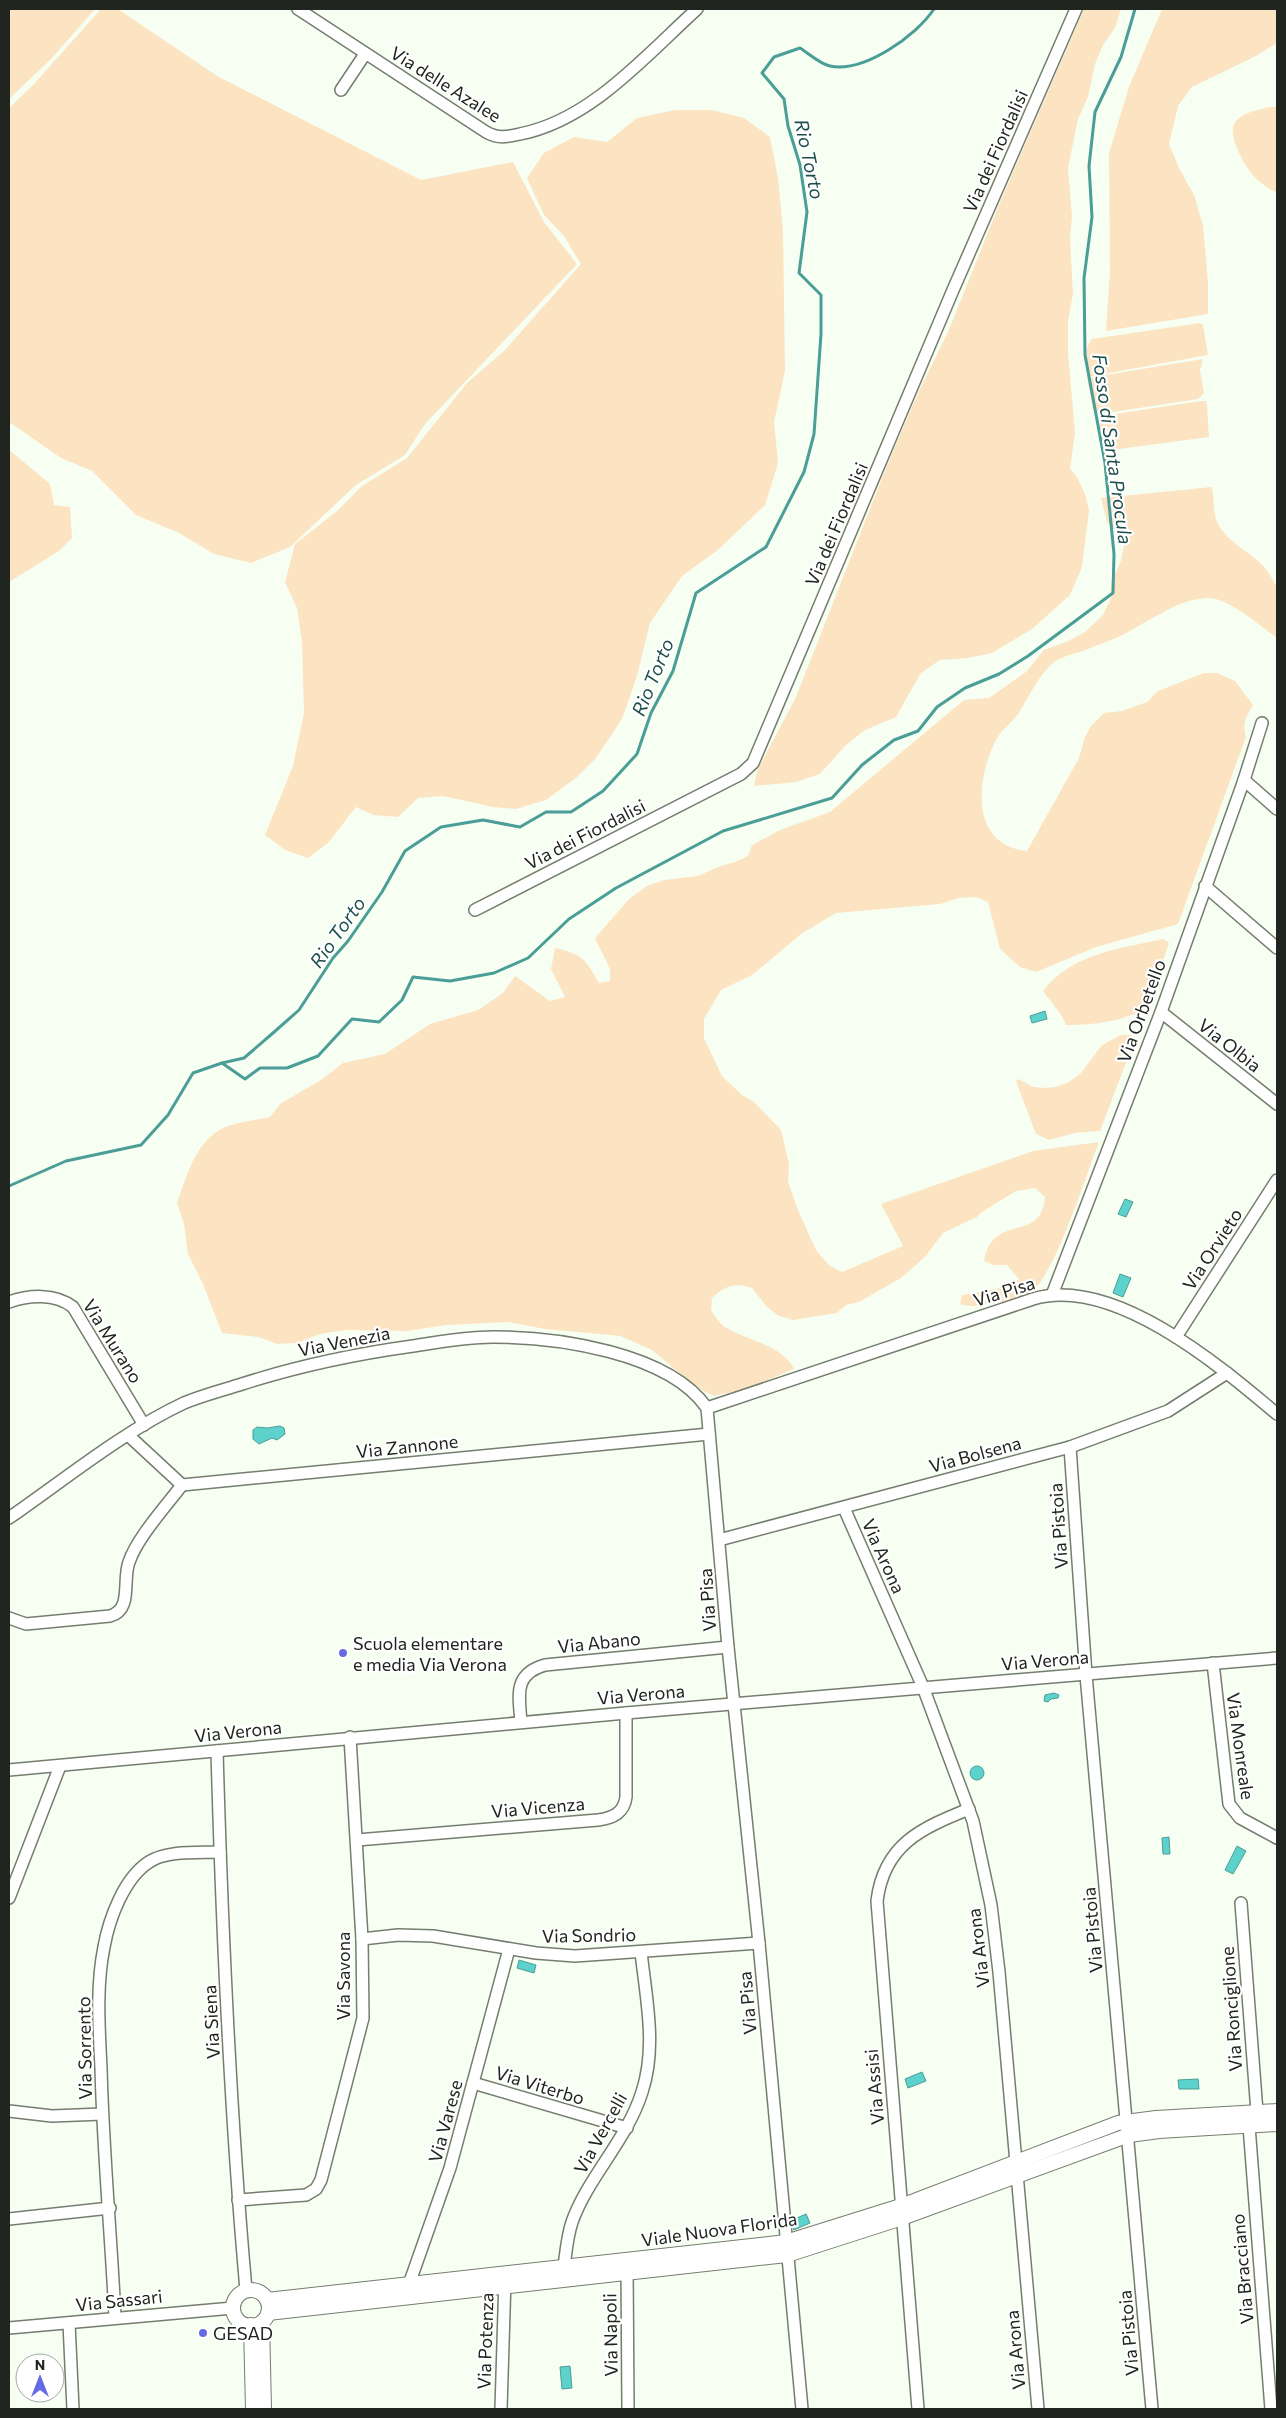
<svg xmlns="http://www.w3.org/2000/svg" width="1286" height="2418" viewBox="0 0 1286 2418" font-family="Commissioner,sans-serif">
<rect width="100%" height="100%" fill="#f6fff1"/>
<g fill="#fce4c3">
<path d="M9,9H95L51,59L9,99Z"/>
<path d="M101,9H118L217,76L421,180L513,162L544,222L577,264L425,424L405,455L356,485L290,547L251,563L214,554L179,533L136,515L92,471L61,458L9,422V108L33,85Z"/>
<path d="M1084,9H1121L1115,28L1103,45L1095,64L1088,97L1078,119L1068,168L1072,217L1070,238L1073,294L1068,321V352L1075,433L1070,469L1077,477L1085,494L1089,510L1082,567L1070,595L1032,629L992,653L968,658L940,660L921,673L896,717L865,730L845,746L820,774L796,782L754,786L757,771L796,697L886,468L918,393L948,332L1001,200Z"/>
<path d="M1162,9H1277V43L1254,57L1192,87L1178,106L1169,144L1179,168L1194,195L1203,225L1208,282V314L1106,331L1110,270L1109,153L1129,87Z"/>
<path d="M1269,107H1277V193C1269,189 1258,182 1252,174C1244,165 1228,135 1234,124C1240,113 1258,110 1269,107Z"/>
<path d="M675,110H712L744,118L770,137L778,178L783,230L785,371L774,422L778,463L765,505L718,550L682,576L650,623L637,676L622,719L596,758L577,777L546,800L516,809L493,807L443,796L418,798L398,817L373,815L356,807L328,843L308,858L285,850L265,835L293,766L304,713L302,642L297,608L285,582L295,544L336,512L362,486L407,458L467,383L504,351L581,264L564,236L544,215L527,178L544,153L574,137L607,142L637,118Z"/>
<path d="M1200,323L1203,325L1208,355L1087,377C1087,366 1084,347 1092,339Z"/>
<path d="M1203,359L1200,370L1204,393L1198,399L1100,414L1093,409L1087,378Z"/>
<path d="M1201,401H1206L1207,405L1209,437L1104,451L1099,419L1102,416Z"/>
<path d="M9,450L50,484L54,505L70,507L72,538L59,551L9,582Z"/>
<path d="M1212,487C1214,497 1213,513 1217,522C1229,548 1264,555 1274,583L1277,585V638C1260,626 1227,596 1206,598C1174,600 1145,625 1116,638C1107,642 1097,645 1088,649C1078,653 1061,656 1053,663C1038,676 1029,696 1019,713C1012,723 1000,731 995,742C976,780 970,845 1027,851L1079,758L1085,737L1091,726L1104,713L1122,711L1147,702L1158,691L1204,673H1217L1235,681L1253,705C1246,717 1242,724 1246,737L1178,924L1096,947L1036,972L1020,967L1000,949L988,902L976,897L959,898L940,904L836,913L801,934L752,975L721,990L704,1019V1038L722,1076L742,1095L754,1102L781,1130L789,1164L788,1181L797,1208L816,1250L829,1265L842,1272L903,1246L881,1204L1033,1151L1099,1142C1086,1174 1054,1281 1027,1296C1017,1302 1004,1301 993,1303C980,1305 973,1308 960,1304L962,1295L1012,1286L1019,1279L1007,1265H993L984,1261C993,1211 1041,1245 1045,1197L1035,1188L1016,1191L982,1212L977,1217L943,1233L925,1257L901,1278L859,1302L846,1305L837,1313L793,1320L779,1316L767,1307L752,1288C735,1282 725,1286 712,1298L711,1310C715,1316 720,1325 727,1328C748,1341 783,1345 794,1369L749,1388L714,1396L696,1387L652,1350L620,1336L545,1329L508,1322L446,1325L407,1331L346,1330L320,1334L297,1343L277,1344L259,1337L222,1333L203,1284L188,1254L184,1224L177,1203C188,1173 197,1135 231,1125C244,1121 257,1120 270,1117L280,1104L321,1080L343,1063L385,1054L430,1024L478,1010L503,993L515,976L550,1001L565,997L551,969L555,948C583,954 585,959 599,983L610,981V969L595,938L629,899L647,886L664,880L698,876L720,866L735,862L748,856L752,845L780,830L830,812L964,700L989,698L1026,672L1044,650L1066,642L1085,632L1103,615L1111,598V583L1121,561L1124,545L1119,534L1107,522L1101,498Z"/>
<path d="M1163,939L1169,943L1146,1008C1121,1022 1094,1025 1066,1025L1062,1016L1043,991C1072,953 1120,949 1163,939Z"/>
<path d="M1121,1035H1131L1135,1039L1100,1131L1075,1133L1049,1140L1036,1134L1016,1081L1018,1079L1033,1087L1045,1088L1056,1087L1069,1082L1081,1073L1102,1045Z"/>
</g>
<g fill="#5dd1cb" stroke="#4b9d97">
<path d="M1045,1011L1047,1019L1032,1023L1030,1016Z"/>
<path d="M1125,1199L1133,1202L1126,1217L1118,1214Z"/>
<path d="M1120,1274L1131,1278L1123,1297L1113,1293Z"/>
<path d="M280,1426L284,1428L285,1434L277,1440L272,1438L259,1444L253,1439V1430L257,1427L267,1428Z"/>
<path d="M1054,1693L1059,1695L1058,1698L1051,1699L1048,1702L1044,1701L1045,1695Z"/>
<circle cx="977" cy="1773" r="7"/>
<path d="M1169,1837L1170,1854H1163L1162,1838Z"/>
<path d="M1237,1846L1246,1851L1233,1874L1225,1870Z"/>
<path d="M519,1960L536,1965L534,1973L517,1968Z"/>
<path d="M922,2072L926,2081L908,2088L905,2079Z"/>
<path d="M1198,2079L1199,2089H1179L1178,2080Z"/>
<path d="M806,2214L810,2223L794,2230L790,2221Z"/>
<path d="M570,2366L572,2388L562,2389L560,2367Z"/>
</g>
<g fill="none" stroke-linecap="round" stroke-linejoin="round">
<g stroke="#4b9d97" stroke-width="3">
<path d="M222,1063L245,1079L260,1068H287L318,1056L352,1019L379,1022L402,1000L413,977L450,981L494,973L528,958L569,919L616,888L723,831L832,798L862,765L894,740L918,731L937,707L965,688L999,674L1028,656L1113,593L1114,554L1105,463L1085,355L1084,278L1092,217L1089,166L1095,112L1121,57L1135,9"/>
<path d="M9,1186L66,1161L141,1145L168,1115L193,1073L222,1063L244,1058L273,1033L299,1010L333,958L348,941L382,892L405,851L441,827L483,820L520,827L546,812H571L603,791L637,754L651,713L673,671L696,593L766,547L804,472L814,434L821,334V295L799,273L807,212L800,165L788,126L784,99L762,73L774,57L800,48C808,53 820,64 830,66C864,73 916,36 934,9"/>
</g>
<g stroke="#747d6e" stroke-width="14">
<g id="minor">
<path d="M298,9L486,132C498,139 507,137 520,134C591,120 645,56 697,9"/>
<path d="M341,90L365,54"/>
<path d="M1244,780L1262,723"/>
<path d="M1205,886L1277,948"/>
<path d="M475,910L741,774L753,763L953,290L1076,9"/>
<path d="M1161,1012L1277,1104"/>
<path d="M1052,1295L1161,1012L1244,780L1277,809"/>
<path d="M9,1302C29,1295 55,1293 73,1307L144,1425"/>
<path d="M1176,1337L1277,1180"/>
<path d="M128,1435L182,1485L709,1434"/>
<path d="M1070,1447L1086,1675L1152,2409"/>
<path d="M844,1508L923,1687L973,1821L991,1905L999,1972L1038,2409"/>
<path d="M9,1518C64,1480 124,1431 184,1403C203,1395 223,1390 242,1384C298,1366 355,1354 413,1346C439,1342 466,1337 493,1337C556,1337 668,1352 707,1408"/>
<path d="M719,1540L1070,1447L1168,1411L1227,1373"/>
<path d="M9,1618L26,1624L110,1616C133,1610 122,1580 129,1562C137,1538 166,1506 182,1485"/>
<path d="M1213,1663L1229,1804L1240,1818L1277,1838"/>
<path d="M521,1722C519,1696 513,1674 545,1665L728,1647"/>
<path d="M217,1751C222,1931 230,2111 246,2290"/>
<path d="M9,1770L626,1713L1277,1658"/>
<path d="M357,1840L598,1820C613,1818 624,1813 626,1797V1713"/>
<path d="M9,1898L60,1766"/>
<path d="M1241,1903L1257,2112L1249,2126L1271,2409"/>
<path d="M362,1939L398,1935L433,1936L536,1953L575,1956L759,1943"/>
<path d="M473,2083L627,2128"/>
<path d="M9,2111L52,2116L102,2114"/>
<path d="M238,2200L306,2195L316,2189L321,2180L363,2018L362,1939L350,1737"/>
<path d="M9,2219L110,2208"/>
<path d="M627,2264L628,2409"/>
<path d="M564,2267C566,2252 567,2237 572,2222C588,2177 627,2140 642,2092C657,2047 646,1998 641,1952"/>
<path d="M407,2290L450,2168L509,1949"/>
<path d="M115,2317C111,2234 103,2151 101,2068C99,2028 96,1986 104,1947C109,1919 124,1878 149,1862C167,1850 199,1853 220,1852"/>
<path d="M69,2323L73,2409"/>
<path d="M9,2328L233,2308"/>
<path d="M501,2409L505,2278"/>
<path d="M802,2409L759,1943L728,1647L707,1408L1033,1299C1113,1275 1220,1366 1277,1414"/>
<path d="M918,2409L877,1901C884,1844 922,1828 969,1809"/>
</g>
</g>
<g stroke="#747d6e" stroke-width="16">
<g id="tertiary">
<circle cx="251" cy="2308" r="18"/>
<path d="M267,2300L786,2242L901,2206L1118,2123L1156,2118L1277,2111"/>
<path d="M268,2313L787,2255L902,2218L1129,2135L1159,2131L1277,2124"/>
<path d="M262,2322L264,2409"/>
<path d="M251,2325L253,2409"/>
</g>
</g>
<use href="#minor" stroke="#fff" stroke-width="11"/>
<use href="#tertiary" stroke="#fff" stroke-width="14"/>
</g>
<g fill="#646ae3" stroke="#fff" stroke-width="2">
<circle cx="343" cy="1653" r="5"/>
<circle cx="203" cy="2333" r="5"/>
</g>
<g text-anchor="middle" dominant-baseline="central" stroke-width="4.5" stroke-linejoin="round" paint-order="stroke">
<g font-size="18" fill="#21251f" stroke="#fff">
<text transform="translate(446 84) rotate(32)">Via delle Azalee</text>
<text transform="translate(995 151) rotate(-66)">Via dei Fiordalisi</text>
<text transform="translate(836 524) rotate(-67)">Via dei Fiordalisi</text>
<text transform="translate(585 834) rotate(-27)">Via dei Fiordalisi</text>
<text transform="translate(1141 1011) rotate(-70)">Via Orbetello</text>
<text transform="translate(1230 1045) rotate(38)">Via Olbia</text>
<text transform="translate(1212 1249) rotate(-57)">Via Orvieto</text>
<text transform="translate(1004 1291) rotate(-17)">Via Pisa</text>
<text transform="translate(113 1341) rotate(58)">Via Murano</text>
<text transform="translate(344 1341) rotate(-11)">Via Venezia</text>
<text transform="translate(407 1446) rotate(-6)">Via Zannone</text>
<text transform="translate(975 1454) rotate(-15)">Via Bolsena</text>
<text transform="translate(1058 1526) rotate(-94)">Via Pistoia</text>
<text transform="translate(884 1556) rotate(66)">Via Arona</text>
<text transform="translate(707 1600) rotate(-94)">Via Pisa</text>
<text transform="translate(599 1642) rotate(-6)">Via Abano</text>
<text transform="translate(1045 1660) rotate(-5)">Via Verona</text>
<text transform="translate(641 1694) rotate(-5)">Via Verona</text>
<text transform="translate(238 1731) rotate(-6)">Via Verona</text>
<text transform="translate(1241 1746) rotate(82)">Via Monreale</text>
<text transform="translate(538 1807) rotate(-5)">Via Vicenza</text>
<text transform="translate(1092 1930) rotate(-95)">Via Pistoia</text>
<text transform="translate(589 1935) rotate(-1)">Via Sondrio</text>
<text transform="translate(978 1948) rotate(-97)">Via Arona</text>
<text transform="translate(343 1976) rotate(-90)">Via Savona</text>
<text transform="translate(747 2003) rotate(-95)">Via Pisa</text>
<text transform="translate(1231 2009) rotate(-94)">Via Ronciglione</text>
<text transform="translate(211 2022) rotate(-93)">Via Siena</text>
<text transform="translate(84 2048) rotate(-91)">Via Sorrento</text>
<text transform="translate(540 2085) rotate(17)">Via Viterbo</text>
<text transform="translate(874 2087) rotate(-95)">Via Assisi</text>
<text transform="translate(445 2121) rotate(-75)">Via Varese</text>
<text transform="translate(600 2133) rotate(-61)">Via Vercelli</text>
<text transform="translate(719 2229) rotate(-8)">Viale Nuova Florida</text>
<text transform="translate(1242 2269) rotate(-95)">Via Bracciano</text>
<text transform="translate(119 2300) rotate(-6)">Via Sassari</text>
<text transform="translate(1128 2333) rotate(-95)">Via Pistoia</text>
<text transform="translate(610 2335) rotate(-91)">Via Napoli</text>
<text transform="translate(485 2341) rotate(-88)">Via Potenza</text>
<text transform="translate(1015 2350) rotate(-95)">Via Arona</text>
</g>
<g font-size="18" fill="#21251f" stroke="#fff" text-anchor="start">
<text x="353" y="1643">Scuola elementare<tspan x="353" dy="21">e media Via Verona</tspan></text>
<text x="213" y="2333">GESAD</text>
</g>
<g font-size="19" font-style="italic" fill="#1c4f4c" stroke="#fff">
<text transform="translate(810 159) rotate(78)">Rio Torto</text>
<text transform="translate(1113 449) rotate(82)">Fosso di Santa Procula</text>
<text transform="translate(652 677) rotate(-68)">Rio Torto</text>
<text transform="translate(337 932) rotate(-55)">Rio Torto</text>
</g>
</g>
<rect width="1286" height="2418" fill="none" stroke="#21251f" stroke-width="20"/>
<g transform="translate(40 2378)"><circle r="24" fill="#ffffff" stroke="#a6a8a5"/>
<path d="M0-4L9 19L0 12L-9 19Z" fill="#646ae3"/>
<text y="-8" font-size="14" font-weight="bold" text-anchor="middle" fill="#21251f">N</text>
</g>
</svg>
